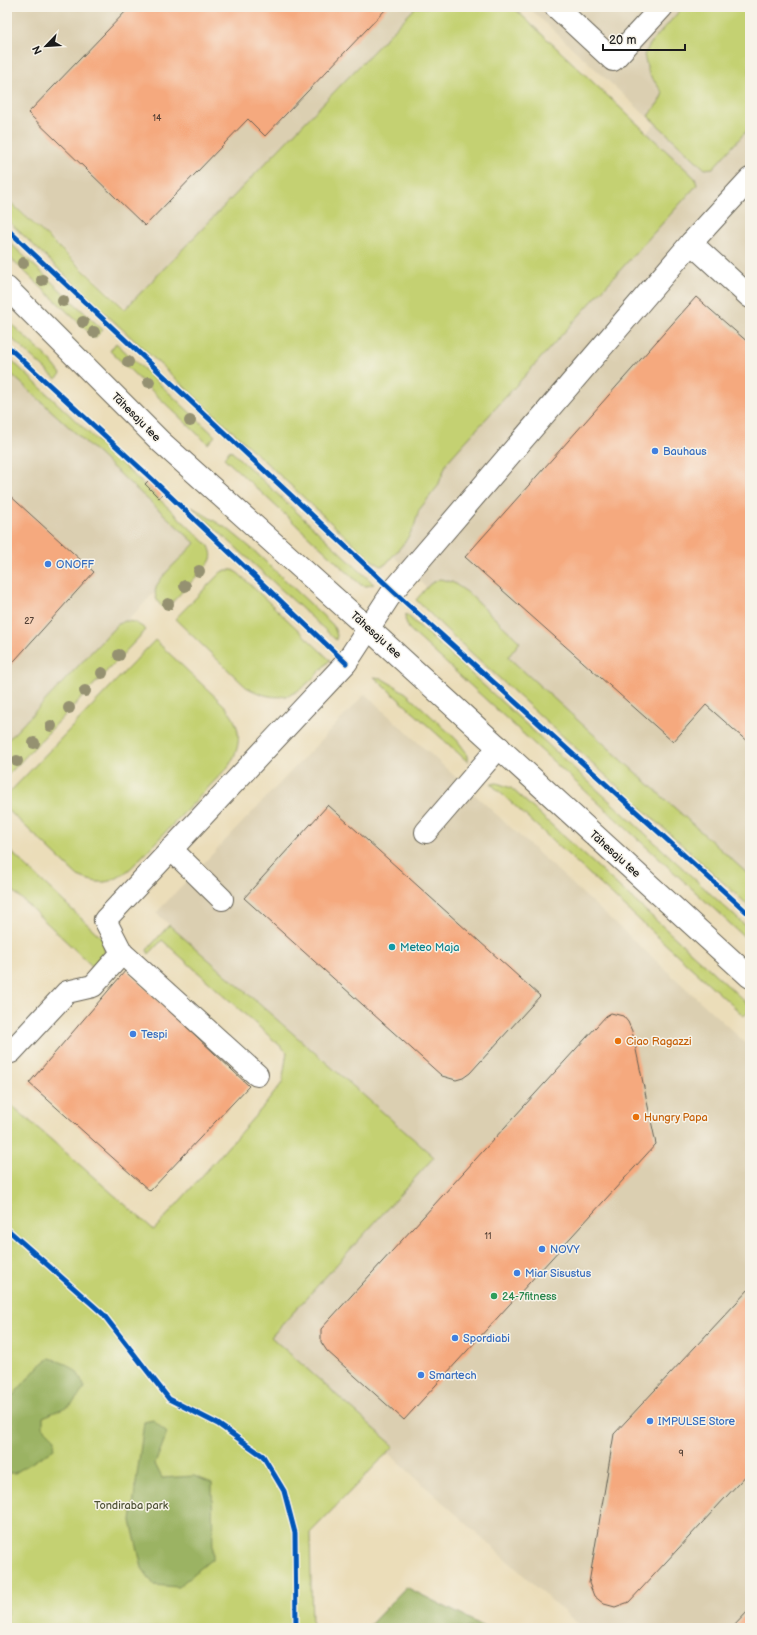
<svg xmlns="http://www.w3.org/2000/svg" width="757" height="1635" viewBox="0 0 757 1635" font-family="'Balsamiq Sans',sans-serif">
<rect width="100%" height="100%" fill="#f7f3e8"/>
<filter id="ink" filterUnits="userSpaceOnUse"><feTurbulence type="fractalNoise" baseFrequency=".025" numOctaves="2"/><feDisplacementMap in="SourceGraphic" scale="8" xChannelSelector="R" yChannelSelector="G"/><feConvolveMatrix kernelMatrix="1 2 1 2 8 2 1 2 1" color-interpolation-filters="sRGB"/></filter>
<filter id="wash" filterUnits="userSpaceOnUse"><feTurbulence type="fractalNoise" baseFrequency=".012" numOctaves="4" result="noise"/><feDisplacementMap in="SourceGraphic" scale="16" xChannelSelector="R" yChannelSelector="G"/><feGaussianBlur stdDeviation="0.9" result="paint"/><feColorMatrix in="noise" values="0 0 0 0 0 0 0 0 0 0 0 0 0 0 0 0 0 1.4 0 .05"/><feComposite in="paint" operator="in"/></filter>
<g filter="url(#wash)">
<rect width="100%" height="100%" fill="#ebddb9"/>
<g fill="#dbcfb1">
<path d="M7,7H416L127,308L7,198Z"/>
<path d="M528,7H750V880L502,657L314,483L655,124Z"/>
<path d="M7,366L200,544L7,748Z"/>
<path d="M365,694L750,1047V1628H582L263,1340L428,1151L156,913Z"/>
</g>
<g fill="#c4d172" stroke="#707647">
<path d="M416,7H513L695,178L697,185L447,462L438,486L419,510L414,527L405,542L386,564L381,566L370,559L108,316L7,220V199L125,309Z"/>
<path d="M683,7H750V127L713,168L705,169L648,116L659,102L663,93L649,74L644,55L651,43Z"/>
<path d="M7,240L103,330L95,338L7,255Z"/>
<path d="M7,320L50,360L61,374L56,379L7,334Z"/>
<path d="M116,343L215,436L208,444L110,351Z"/>
<path d="M7,356L209,546C212,553 213,557 209,563L165,610C159,604 153,597 156,588C159,576 186,554 195,543L7,370Z"/>
<path d="M230,450L374,584L367,586L361,585L224,458Z"/>
<path d="M192,507L229,530L251,548L333,625L337,635L336,640Z"/>
<path d="M226,570H233L239,574L330,660C303,689 288,710 246,687L175,619L221,572Z"/>
<path d="M440,579L452,582L467,592L520,642L508,657L750,876V907L454,637L416,600L430,584Z"/>
<path d="M406,614L750,930V942L409,629L405,619Z"/>
<path d="M125,621C134,621 139,624 146,630L7,776V741L117,625Z"/>
<path d="M155,640L224,705C242,726 243,745 228,767L131,868C112,884 101,886 78,876L7,809V795Z"/>
<path d="M374,677L381,678L406,693L457,740L466,752L468,762Z"/>
<path d="M497,783L511,788L750,1006V1010L744,1016L491,784Z"/>
<path d="M7,848L103,939C106,953 105,957 93,967L7,885Z"/>
<path d="M169,925L434,1157L271,1337L394,1446L310,1533L312,1628H7V1101L154,1230L264,1106L282,1083L287,1052L162,940L149,954L147,950Z"/>
</g>
<g fill="#9bb364" stroke="#5c6840">
<path d="M50,1358C71,1366 76,1366 85,1388L71,1405L43,1417V1427L55,1439L54,1449L15,1473H7V1402L39,1366Z"/>
<path d="M153,1420L167,1433L155,1464L162,1478L194,1476L212,1483L213,1558L178,1587L154,1585L142,1568L131,1521L144,1422Z"/>
<path d="M406,1587L487,1628H367Z"/>
</g>
<g id="blocks">
<g fill="#f5a97e">
<path d="M130,7H388L265,136L248,119L145,226L28,113Z"/>
<path d="M696,297L750,344V744L706,705L673,742L465,557Z"/>
<path d="M149,480L163,493L159,498L145,484Z"/>
<path d="M7,493L94,572L7,669Z"/>
<path d="M328,805L540,996L470,1073L463,1078L456,1080L442,1076L244,898Z"/>
<path d="M126,970L249,1086L150,1191L29,1083Z"/>
<path d="M611,1013L623,1016L628,1022L632,1031L656,1144L404,1420L327,1351L321,1342V1329L606,1016Z"/>
<path d="M750,1288V1471L629,1602L615,1607L604,1604L594,1596L589,1583L614,1434Z"/>
<path d="M750,1609V1628H732Z"/>
</g>
</g>
</g>
<g filter="url(#ink)">
<use href="#blocks" fill-opacity="0" stroke="#646053" stroke-width="1"/>
<g fill="none" stroke-linecap="round" stroke-linejoin="round">
<g stroke="#646053" stroke-width="24">
<g id="minor">
<path d="M556,7L613,60L662,7"/>
<path d="M691,243L750,297"/>
<path d="M7,288L161,442L369,629L750,977"/>
<path d="M426,832L499,747"/>
<path d="M171,849L222,899"/>
<path d="M11,1052L67,992L93,986L122,953"/>
<path d="M257,1075L122,953L105,920L346,663L393,591L691,243L750,179"/>
</g>
</g>
<use href="#minor" stroke="#fff" stroke-width="22"/>
<g stroke="#f7f3e8" stroke-width="8">
<g id="cycleway">
<path d="M7,229L393,591L750,915"/>
<path d="M7,346L152,479L346,663"/>
<path d="M7,1229L103,1314L169,1399L218,1424L263,1456L284,1491L295,1533L296,1628"/>
</g>
</g>
<use href="#cycleway" stroke="#0057b8" stroke-width="5"/>
</g>
<g fill="#959171">
<circle cx="23" cy="263" r="6"/>
<circle cx="42" cy="280" r="6"/>
<circle cx="63" cy="301" r="6"/>
<circle cx="83" cy="322" r="6"/>
<circle cx="94" cy="332" r="6"/>
<circle cx="128" cy="362" r="6"/>
<circle cx="149" cy="382" r="6"/>
<circle cx="190" cy="421" r="6"/>
<circle cx="199" cy="571" r="6"/>
<circle cx="185" cy="586" r="6"/>
<circle cx="168" cy="604" r="6"/>
<circle cx="119" cy="655" r="6"/>
<circle cx="102" cy="673" r="6"/>
<circle cx="85" cy="691" r="6"/>
<circle cx="69" cy="708" r="6"/>
<circle cx="51" cy="726" r="6"/>
<circle cx="34" cy="743" r="6"/>
<circle cx="17" cy="761" r="6"/>
</g>
</g>
<g fill="#3f7fe0" stroke="#f7f3e8" stroke-width="1.5">
<circle cx="655" cy="451" r="4"/>
<circle cx="48" cy="564" r="4"/>
<circle cx="133" cy="1034" r="4"/>
<circle cx="542" cy="1249" r="4"/>
<circle cx="517" cy="1273" r="4"/>
<circle cx="455" cy="1338" r="4"/>
<circle cx="421" cy="1375" r="4"/>
<circle cx="650" cy="1421" r="4"/>
</g>
<circle fill="#0f9aa8" stroke="#f7f3e8" stroke-width="1.5" cx="392" cy="947" r="4"/>
<g fill="#e8710a" stroke="#f7f3e8" stroke-width="1.5">
<circle cx="618" cy="1041" r="4"/>
<circle cx="636" cy="1117" r="4"/>
</g>
<circle fill="#2e9e5b" stroke="#f7f3e8" stroke-width="1.5" cx="494" cy="1296" r="4"/>
<g text-anchor="middle" dominant-baseline="central" stroke-width="3" stroke-linejoin="round" paint-order="stroke">
<g font-size="9" fill="#523f34">
<text x="157" y="118">14</text>
<text x="29" y="621">27</text>
<text x="488" y="1236">11</text>
<text x="681" y="1453">9</text>
</g>
<g font-size="11" fill="#1c1c1c" stroke="#f7f3e8">
<text transform="translate(136 417) rotate(45)">Tähesaju tee</text>
<text transform="translate(376 635) rotate(42)">Tähesaju tee</text>
<text transform="translate(615 854) rotate(42)">Tähesaju tee</text>
</g>
<g font-size="11" fill="#366cbe" stroke="#f7f3e8" text-anchor="start">
<text x="663" y="451">Bauhaus</text>
<text x="56" y="564">ONOFF</text>
<text x="141" y="1034">Tespi</text>
<text x="550" y="1249">NOVY</text>
<text x="525" y="1273">Miar Sisustus</text>
<text x="463" y="1338">Spordiabi</text>
<text x="429" y="1375">Smartech</text>
<text x="658" y="1421">IMPULSE Store</text>
</g>
<g font-size="11" fill="#0d838f" stroke="#f7f3e8" text-anchor="start">
<text x="400" y="947">Meteo Maja</text>
</g>
<g font-size="11" fill="#c56008" stroke="#f7f3e8" text-anchor="start">
<text x="626" y="1041">Ciao Ragazzi</text>
<text x="644" y="1117">Hungry Papa</text>
</g>
<g font-size="11" fill="#27864d" stroke="#f7f3e8" text-anchor="start">
<text x="502" y="1296">24-7fitness</text>
</g>
<g font-size="11" fill="#4e5236" stroke="#f7f3e8">
<text x="131" y="1505">Tondiraba park</text>
</g>
</g>
<rect width="757" height="1635" fill="none" stroke="#f7f3e8" stroke-width="24"/>
<g transform="translate(46 46) rotate(245)" stroke="#f7f3e8" stroke-width="3" paint-order="stroke">
<path d="M0-3L7 15L0 10L-7 15Z" fill="#1c1c1c"/>
<text y="-6" font-size="11" font-weight="bold" text-anchor="middle" fill="#1c1c1c">N</text>
</g>
<path d="M603 44v6h82v-6" fill="none" stroke="#1c1c1c" stroke-width="2"/>
<text x="609" y="44" font-size="12" fill="#1c1c1c" stroke="#f7f3e8" stroke-width="3" paint-order="stroke">20 m</text>
</svg>
